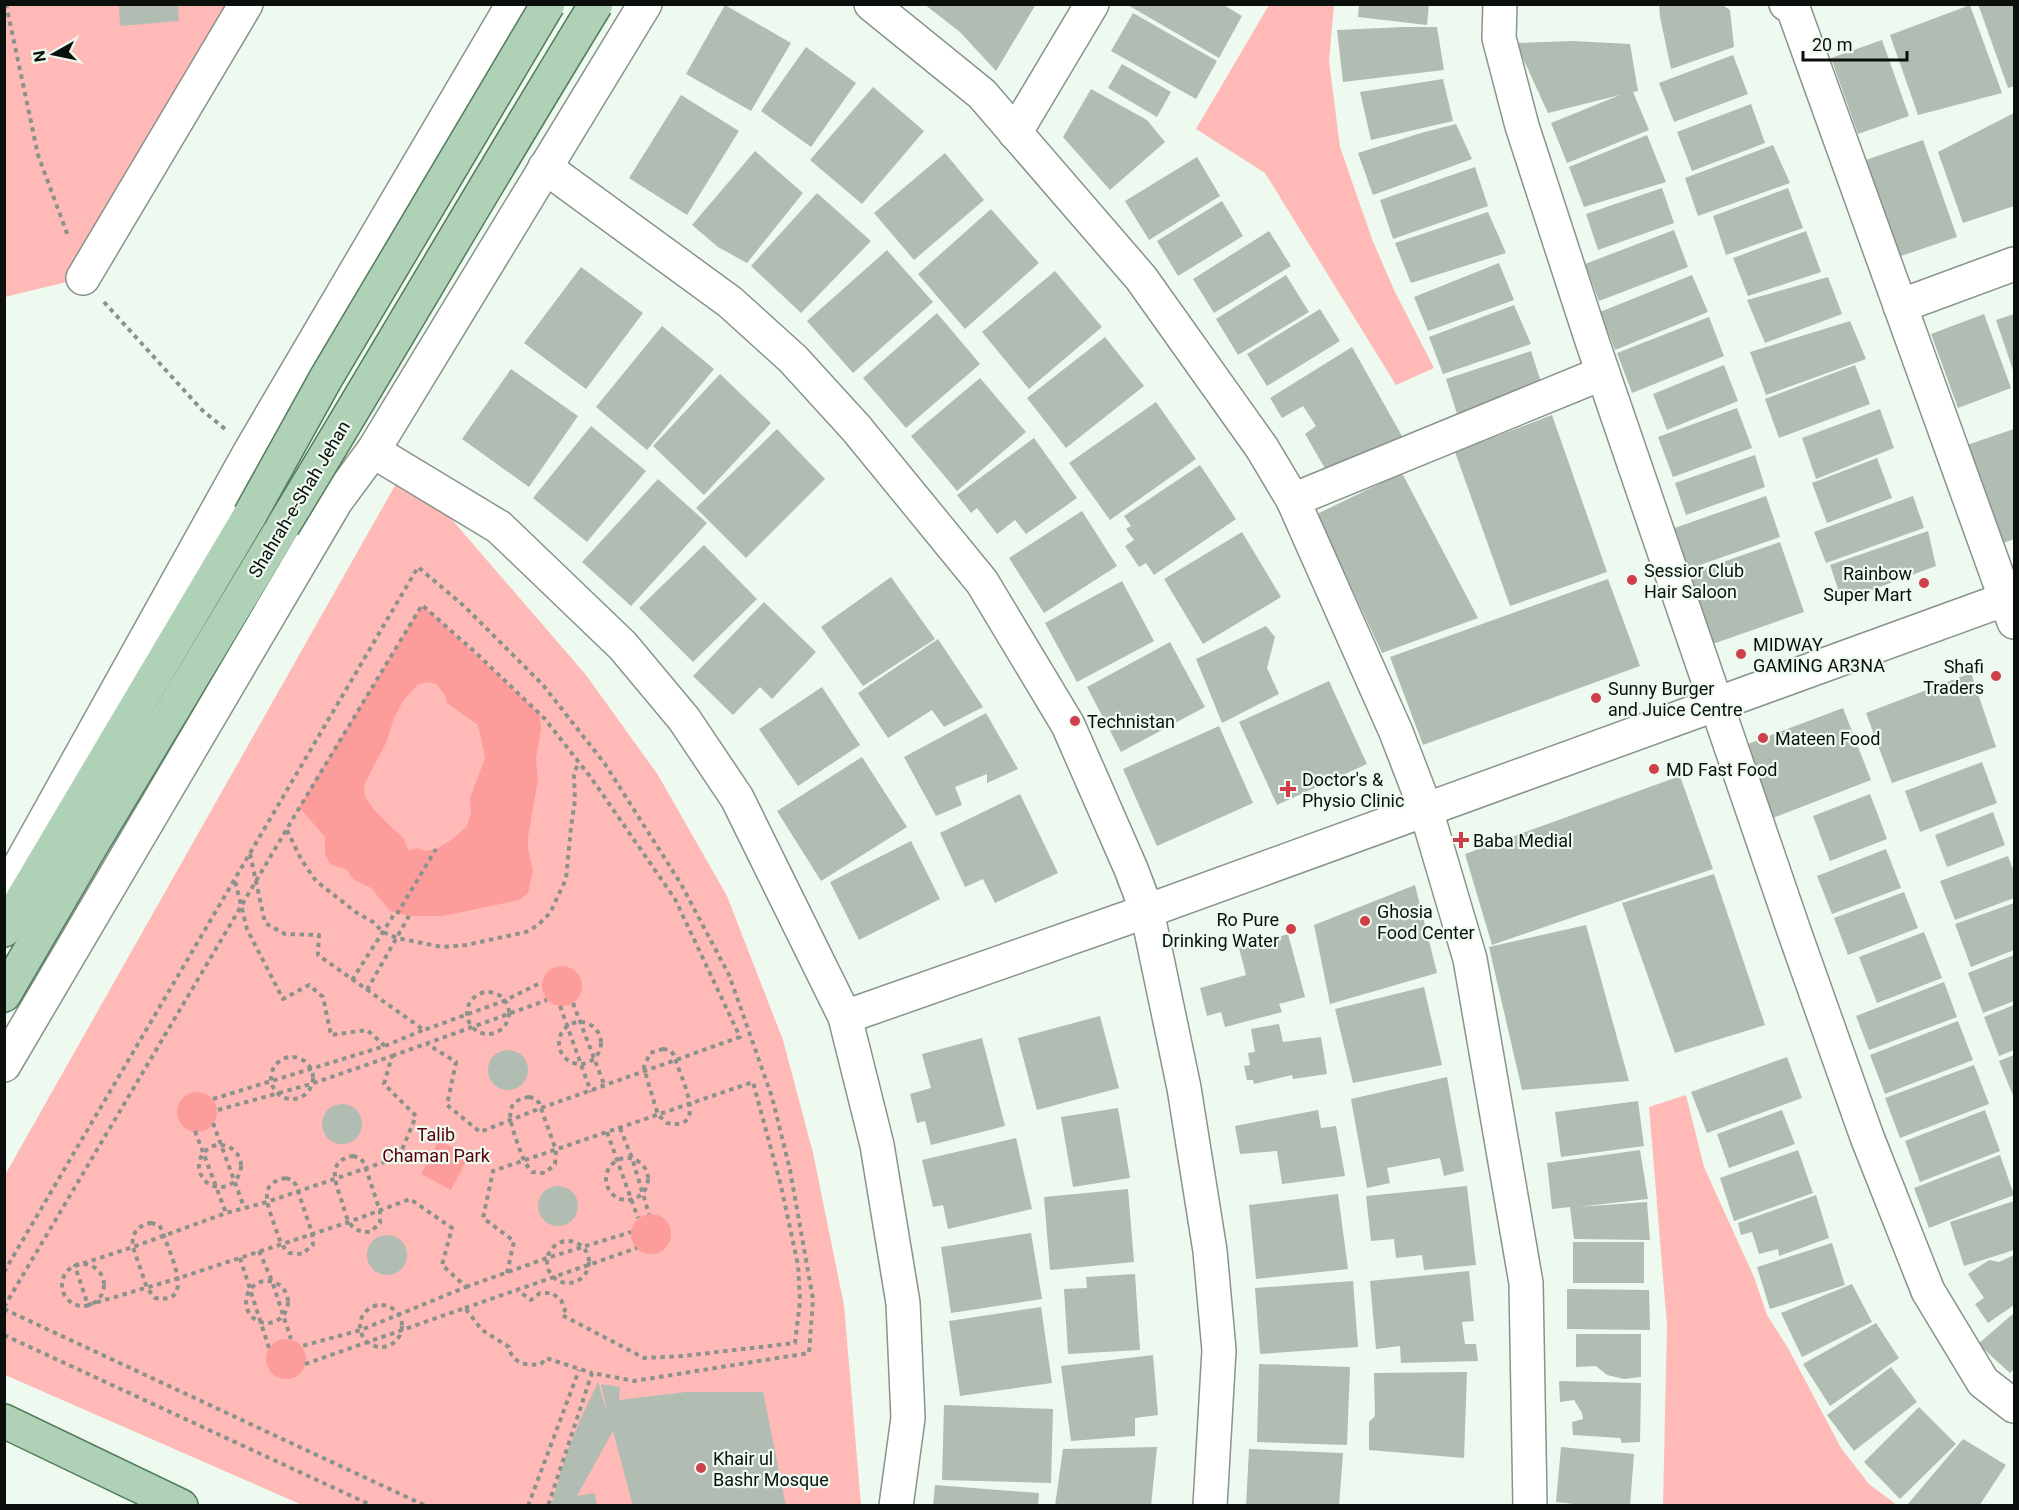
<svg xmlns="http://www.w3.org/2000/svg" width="2019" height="1510" viewBox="0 0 2019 1510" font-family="Roboto,sans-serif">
<rect width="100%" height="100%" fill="#eefaf0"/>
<g fill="#ffbab8">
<path d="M4,5H237L83,278L5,297Z"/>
<path d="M1269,5H1334L1329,61L1340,147L1372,239L1394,290L1434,368L1396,385L1265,173L1196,129Z"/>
<path d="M397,482L448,515L586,675L658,775L727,896L783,1040L813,1153L844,1305L861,1505H302L5,1375V1175Z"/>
<path d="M1686,1095L1704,1167L1754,1277L1767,1315L1788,1348L1841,1448L1869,1484L1897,1505H1663L1667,1325L1649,1107Z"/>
</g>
<g fill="#fd9d9b" fill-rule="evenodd">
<path d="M422,605L540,714L541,730L536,758L538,779L528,837V849L533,870L528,893L519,900L443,916H409L390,911L371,888L353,879L347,870L330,864L325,854V837L299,807ZM426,682L436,684L445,695L447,703L478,725L485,758L470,798L471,812L467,826L450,841L436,849L426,851L417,848L409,851L404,839L375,811L365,797L364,785L387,741L394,718L403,701L418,685Z"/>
<circle cx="562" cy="986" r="20"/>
<circle cx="197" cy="1112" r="20"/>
<path d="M439,1140L469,1156L451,1190L421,1174Z"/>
<circle cx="651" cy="1234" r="20"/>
<circle cx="286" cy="1359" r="20"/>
</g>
<g fill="#b1bcb3">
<path d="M119,4H178L179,21L120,26Z"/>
<path d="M924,4H1036L996,71L960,32Z"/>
<path d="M1126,4H1222L1242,16L1219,58Z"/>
<path d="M1359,4H1429L1427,25L1358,17Z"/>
<path d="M1659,4H1721L1730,10L1734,47L1671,69L1660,17Z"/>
<path d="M1978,4H2014V86L2008,88Z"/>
<path d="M725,5L791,43L751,111L686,74Z"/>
<path d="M1970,5L2002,93L1918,115L1890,35Z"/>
<path d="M1133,13L1217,61L1196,99L1111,51Z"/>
<path d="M1405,27H1437L1444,70L1343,82L1337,30Z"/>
<path d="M1882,40L1909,116L1858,134L1831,58Z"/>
<path d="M1572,41L1630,44L1638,91L1633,92L1649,130L1567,163L1551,123L1620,95L1548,113L1516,43Z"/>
<path d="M806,47L856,83L811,147L761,111Z"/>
<path d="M1733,55L1748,94L1674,122L1659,83Z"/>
<path d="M1122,64L1171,92L1157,117L1108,88Z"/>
<path d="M1443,79L1453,121L1371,140L1360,92Z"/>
<path d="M873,87L924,131L862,204L810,160Z"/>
<path d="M1091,89L1147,120L1165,142L1110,190L1063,137Z"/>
<path d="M681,95L739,131L687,215L629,178Z"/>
<path d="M1751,104L1765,143L1692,171L1677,132Z"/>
<path d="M2014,113V206L1963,223L1938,152Z"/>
<path d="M1456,124L1472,159L1373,195L1358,153L1421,133Z"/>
<path d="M1647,135L1666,182L1584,207L1569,167Z"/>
<path d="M1923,140L1957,237L1898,257L1866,160Z"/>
<path d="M1773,145L1790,183L1698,216L1685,178Z"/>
<path d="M755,151L803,193L747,263L718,247L692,225Z"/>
<path d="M945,153L984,200L914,260L874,213Z"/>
<path d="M1197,157L1220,196L1149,240L1125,201Z"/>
<path d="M1475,167L1488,206L1393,239L1380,200Z"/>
<path d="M1662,188L1674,223L1598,250L1586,214Z"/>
<path d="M1788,188L1803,228L1726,255L1713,216Z"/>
<path d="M817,193L871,241L801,313L751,266Z"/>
<path d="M1222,201L1243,236L1178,276L1157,241Z"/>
<path d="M991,209L1039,263L965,329L918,274Z"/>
<path d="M1488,212L1506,253L1411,283L1395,243Z"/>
<path d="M1674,230L1688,267L1599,301L1585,264Z"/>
<path d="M1269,231L1291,266L1214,313L1193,279Z"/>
<path d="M1806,231L1821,272L1748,296L1733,258Z"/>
<path d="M887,250L933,302L853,373L807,321Z"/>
<path d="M1499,263L1514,300L1428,331L1414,297Z"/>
<path d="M581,267L643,313L586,389L524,343Z"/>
<path d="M1055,271L1102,327L1029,389L982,332Z"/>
<path d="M1286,275L1309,312L1238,355L1216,319Z"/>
<path d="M1692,275L1708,312L1615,350L1600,312Z"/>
<path d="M1828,277L1842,314L1765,343L1747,300Z"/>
<path d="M1514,305L1531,344L1443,374L1429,337Z"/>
<path d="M1320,309L1340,341L1267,386L1247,354Z"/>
<path d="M937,313L980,364L906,428L863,378Z"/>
<path d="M1984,314L2011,388L1958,408L1931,334Z"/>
<path d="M2014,314V373L1996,320Z"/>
<path d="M1709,317L1724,356L1632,393L1617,353Z"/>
<path d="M1850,321L1866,359L1766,395L1750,352Z"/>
<path d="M662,326L714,369L647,450L596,407Z"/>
<path d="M1105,337L1144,386L1066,448L1027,398Z"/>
<path d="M1352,347L1402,436L1330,477L1305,434L1316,426L1303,406L1282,418L1270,398Z"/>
<path d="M1531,351L1543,388L1458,417L1446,379Z"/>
<path d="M1724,365L1738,401L1667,430L1653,394Z"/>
<path d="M1855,365L1870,404L1779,438L1765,399Z"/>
<path d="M511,369L578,416L529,487L462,439Z"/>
<path d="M720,374L771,423L704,495L653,446Z"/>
<path d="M980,378L1026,432L957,491L911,436Z"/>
<path d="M1156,402L1196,459L1110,520L1069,463Z"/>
<path d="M1737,408L1752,448L1673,477L1658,437Z"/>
<path d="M1880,409L1894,448L1816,479L1802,438Z"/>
<path d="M1552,415L1607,572L1510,606L1455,452Z"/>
<path d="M591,426L646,471L587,542L533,498Z"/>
<path d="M777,429L825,479L746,558L696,508Z"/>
<path d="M2014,429V539L1998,545L1964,446Z"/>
<path d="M1034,438L1077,498L1026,534L1015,520L997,534L977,508L971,513L957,495Z"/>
<path d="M1755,455L1765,487L1686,515L1675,483Z"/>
<path d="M1877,458L1892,498L1827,523L1812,483Z"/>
<path d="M1200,465L1236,519L1154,575L1146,563L1139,567L1125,546L1134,540L1126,529L1131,526L1124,516Z"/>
<path d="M1402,473L1478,618L1382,653L1317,514Z"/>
<path d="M658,479L707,523L631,606L582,562Z"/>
<path d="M1766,496L1780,537L1677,573L1663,532Z"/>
<path d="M1913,496L1924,528L1826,563L1814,532Z"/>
<path d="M1082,511L1117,566L1044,613L1009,558Z"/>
<path d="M1928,531L1936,566L1842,601L1830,565Z"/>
<path d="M1242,532L1281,597L1203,644L1164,579Z"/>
<path d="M1780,542L1804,612L1704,647L1680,577Z"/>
<path d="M704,545L757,599L693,662L639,608Z"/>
<path d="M891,577L935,639L863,686L821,627Z"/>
<path d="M1608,579L1640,666L1423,745L1390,657Z"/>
<path d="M1122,581L1154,641L1077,682L1045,623Z"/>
<path d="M764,602L816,652L772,699L760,687L733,715L693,676Z"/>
<path d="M1266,626L1275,637L1267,668L1279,694L1222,723L1196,659Z"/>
<path d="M938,639L983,707L944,727L932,710L888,738L858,693Z"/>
<path d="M1170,642L1205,707L1121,752L1087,687Z"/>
<path d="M1971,673L1996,747L1892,783L1866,713Z"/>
<path d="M1329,681L1367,764L1277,805L1239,722Z"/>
<path d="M822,687L860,745L798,786L759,729Z"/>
<path d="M1843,708L1871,780L1768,820L1740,747Z"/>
<path d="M986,713L1018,769L987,783V774L955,787L962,805L936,816L904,757Z"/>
<path d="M1219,726L1253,803L1157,846L1123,769Z"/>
<path d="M862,757L907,827L821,881L777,811Z"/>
<path d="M1982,762L1997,803L1920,832L1905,791Z"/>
<path d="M1680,776L1713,869L1492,945L1465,854Z"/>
<path d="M1020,794L1058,873L995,903L983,879L965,887L940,833Z"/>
<path d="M1870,794L1887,839L1830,861L1813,816Z"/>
<path d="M1993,812L2005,845L1947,867L1935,835Z"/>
<path d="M911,841L940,899L859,940L830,882Z"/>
<path d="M1886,849L1901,888L1832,914L1817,876Z"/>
<path d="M2008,856L2014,872V898L1955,920L1940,881Z"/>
<path d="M1714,874L1765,1025L1675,1053L1622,903Z"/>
<path d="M1415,885L1437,973L1330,1004L1314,925Z"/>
<path d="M1904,892L1918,928L1848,955L1834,918Z"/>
<path d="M2014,903V950L1971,967L1955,924Z"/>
<path d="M1586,925L1629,1081L1522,1090L1489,947Z"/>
<path d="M1924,932L1942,978L1877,1003L1859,957Z"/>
<path d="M1288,934L1305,997L1279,1004L1282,1012L1225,1027L1221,1012L1207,1016L1200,988L1246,975L1239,948Z"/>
<path d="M2014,955V1001L1983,1013L1968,973Z"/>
<path d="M1944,982L1957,1017L1869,1050L1856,1016Z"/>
<path d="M1424,987L1442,1065L1353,1083L1335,1009Z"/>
<path d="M2014,1005V1050L1999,1056L1984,1017Z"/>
<path d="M1100,1016L1119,1088L1037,1110L1018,1038Z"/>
<path d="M1958,1021L1973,1060L1885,1094L1870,1055Z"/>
<path d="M1279,1024L1283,1042L1321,1037L1327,1074L1293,1079L1292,1075L1254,1084L1253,1080H1247L1244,1066L1250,1065L1248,1053L1255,1052L1251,1029Z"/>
<path d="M982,1038L1005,1126L931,1145L925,1121L917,1123L910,1094L931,1088L922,1054Z"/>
<circle cx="508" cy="1070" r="20"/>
<path d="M2014,1055V1098L1999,1061Z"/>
<path d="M1787,1057L1802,1098L1707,1133L1691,1092Z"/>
<path d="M1974,1065L1989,1104L1900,1138L1885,1098Z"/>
<path d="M1447,1077L1464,1171L1444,1176L1440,1158L1387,1168L1390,1183L1367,1188L1351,1099Z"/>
<path d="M1638,1101L1644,1146L1561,1157L1555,1112Z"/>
<circle cx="342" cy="1124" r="20"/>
<path d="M1118,1108L1130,1178L1073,1187L1061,1117Z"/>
<path d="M1318,1110L1321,1128L1336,1126L1345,1176L1282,1184L1277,1151L1240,1154L1235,1126Z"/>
<path d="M1782,1110L1795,1144L1729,1168L1717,1134Z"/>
<path d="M1985,1110L2000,1151L1920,1182L1905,1141Z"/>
<path d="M1016,1138L1032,1209L948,1229L943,1205L933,1207L922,1160Z"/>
<path d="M1640,1150L1648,1199L1577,1207L1647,1202L1650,1240L1574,1239L1570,1207L1552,1209L1547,1163Z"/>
<path d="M1798,1150L1813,1193L1734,1221L1720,1178Z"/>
<path d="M2000,1155L2014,1195L1929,1228L1914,1188Z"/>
<path d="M1467,1186L1476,1265L1424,1270L1422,1255L1396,1258L1394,1239L1371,1241L1366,1196Z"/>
<circle cx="558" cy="1206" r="20"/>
<path d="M1128,1189L1134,1262L1050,1270L1044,1197Z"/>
<path d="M1338,1194L1348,1269L1256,1279L1249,1205Z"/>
<path d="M1816,1195L1829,1238L1779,1256L1778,1249L1759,1254L1752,1232L1741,1235L1738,1223Z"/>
<path d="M2014,1201V1250L1964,1266L1950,1222Z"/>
<path d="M1031,1233L1042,1299L951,1313L941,1247Z"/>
<circle cx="387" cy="1255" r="20"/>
<rect x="1573" y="1242" width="71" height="41"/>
<path d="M1832,1243L1845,1285L1770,1309L1757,1267Z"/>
<path d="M2014,1255V1305L1988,1323L1975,1304L1984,1298L1968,1274L1989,1260L1999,1262Z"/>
<path d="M1469,1271L1474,1321L1462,1322L1465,1344H1476L1478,1361L1401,1363L1400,1346L1376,1349L1370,1281Z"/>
<path d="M1135,1274L1140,1350L1068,1354L1064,1289L1087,1288L1086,1277Z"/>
<path d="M1353,1281L1358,1347L1260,1354L1255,1288Z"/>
<path d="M1852,1284L1872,1322L1802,1357L1781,1313Z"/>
<path d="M1567,1289L1649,1290L1650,1330L1567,1329Z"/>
<path d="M1041,1307L1052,1383L960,1396L949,1321Z"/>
<path d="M2014,1313V1369L2010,1373L1978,1344Z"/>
<path d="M1876,1323L1899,1358L1830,1406L1803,1364Z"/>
<path d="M1576,1334H1641V1377L1624,1379L1607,1375L1596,1366L1576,1367Z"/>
<path d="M1153,1355L1158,1415L1135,1418V1436L1071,1441L1061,1366Z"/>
<path d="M1259,1364L1350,1367L1347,1445L1257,1442Z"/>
<path d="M1891,1367L1917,1402L1854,1451L1827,1415Z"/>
<path d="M1467,1372L1464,1458L1369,1450V1422L1375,1416L1374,1373Z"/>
<path d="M1559,1381L1641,1383L1640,1442L1622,1443L1620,1438L1573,1435L1572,1422L1583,1419L1582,1413L1574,1400L1560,1402Z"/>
<path d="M598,1382L608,1415L601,1384L620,1387L619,1400L686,1392H763L786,1506H633L613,1431L577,1496L595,1493L597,1506H551L565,1458L580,1420Z"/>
<path d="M944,1405L1053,1409L1051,1483L942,1480Z"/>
<path d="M1919,1407L1956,1444L1900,1499L1864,1462Z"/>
<path d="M1963,1439L2006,1465L1979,1506L1907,1505Z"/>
<path d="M1157,1447L1151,1506H1055L1063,1449Z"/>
<path d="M1561,1447L1634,1454L1630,1506H1592L1556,1502Z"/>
<path d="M1249,1449L1343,1453L1339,1506H1246Z"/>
<path d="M935,1485L1039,1493L1038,1506H933Z"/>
</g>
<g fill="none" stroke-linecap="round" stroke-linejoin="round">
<g stroke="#89938b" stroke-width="36">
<g id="minor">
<path d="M871,4L982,94L1141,278L1262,448L1293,500L1396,732L1426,810L1470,959L1526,1283L1530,1506"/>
<path d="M1500,4L1499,38L1522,126L1592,341L1794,931L1867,1137L1928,1291L1983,1382L2014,1406"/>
<path d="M1786,4L1793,8L2014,622"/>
<path d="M1015,133L1092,4"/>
<path d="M545,167L730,302L793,359L856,428L982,582L1068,725L1131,869L1147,911L1184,1088L1210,1251L1219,1350L1210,1506"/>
<path d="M83,278L246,4"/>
<path d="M1900,306L2014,264"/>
<path d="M373,451L499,527L623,646L684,719L737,798L845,1017L877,1145L903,1303L908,1418L896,1506"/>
<path d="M1293,500L1603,373"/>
<path d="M4,894L251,450L513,4"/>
<path d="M845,1017L1147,911L2014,596"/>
<path d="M4,1065L336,501L373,451L645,4"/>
</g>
</g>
<g stroke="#537b5c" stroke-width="36">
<g id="major">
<path d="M4,930L250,515"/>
<path d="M4,995L91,846L283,526"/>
<path d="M4,1421L181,1506"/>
</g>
</g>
<g stroke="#8a928b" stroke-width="4" stroke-dasharray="4.5 4.5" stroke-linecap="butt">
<path d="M6,4L38,155L68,236"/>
<path d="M104,302L202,410L225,429"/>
<path d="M287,830L301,859L316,881L357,913L373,922L383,932L397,938L442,947L466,945L526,932L538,925L550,913L566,879L571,827L575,800L574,775L578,763"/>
<path d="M250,854L265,923L285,934L319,935L318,955L424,1030L504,1001L542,982"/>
<path d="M397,914L436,849"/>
<path d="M352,980L395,913"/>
<path d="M367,990L409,916"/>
<circle cx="488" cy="1013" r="21"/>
<path d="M573,1003L605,1087"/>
<path d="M560,1006L591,1092"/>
<circle cx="580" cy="1043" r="21"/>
<path d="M385,1046L423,1030"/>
<path d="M663,1049L670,1050L674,1055C679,1075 711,1132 667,1123L658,1115L645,1072L644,1067L650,1053Z"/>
<path d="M392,1056L547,1000"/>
<circle cx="292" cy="1078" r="21"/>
<path d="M529,1097L536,1099L539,1103L556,1150L555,1164L545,1173L532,1172C524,1163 521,1153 517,1142C511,1123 501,1101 529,1097Z"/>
<path d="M213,1099L385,1046L367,1030L331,1035L323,997L309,985L283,999L247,929L235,881"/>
<path d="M218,1110L311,1084L392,1056L384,1084L416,1116L399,1157L267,1202L226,1213L133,1247L75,1266L88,1305L179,1278L349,1222L410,1199L452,1228L442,1265L466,1287L361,1330L302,1346"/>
<path d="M213,1123L244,1207"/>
<path d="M620,1128L632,1158L649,1214"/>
<path d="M195,1131L226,1213"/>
<path d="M607,1132L638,1218"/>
<circle cx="220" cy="1166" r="21"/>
<path d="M353,1156L360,1158L364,1163L380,1211V1223L370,1232C363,1232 357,1231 352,1226C347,1221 345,1212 343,1205C337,1186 324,1161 353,1156Z"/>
<circle cx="627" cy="1179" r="21"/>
<path d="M286,1178L292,1180L296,1185L312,1233L313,1245L302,1254L289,1253C280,1245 278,1235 274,1224C268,1205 257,1183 286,1178Z"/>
<path d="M151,1223L159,1225L162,1230C167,1249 199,1306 155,1298L147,1288L133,1247C131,1233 138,1225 151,1223Z"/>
<circle cx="568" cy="1262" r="21"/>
<path d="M259,1251L272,1281L291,1339"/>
<path d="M240,1258L269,1348"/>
<circle cx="83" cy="1285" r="21"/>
<path d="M4,1272L418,567L464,606L543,685L605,764L681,884L729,975L772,1097L790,1170L813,1299L809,1353L634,1381L592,1373L548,1506"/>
<path d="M507,1273L514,1241L483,1218L493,1171L753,1082L781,1186L798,1265L800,1301L795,1343L683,1356L644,1358L562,1315L565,1310L561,1300L552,1293H540L531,1300L517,1290"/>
<circle cx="267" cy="1302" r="21"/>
<path d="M466,1287L547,1258L631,1232"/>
<circle cx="381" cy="1326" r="21"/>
<path d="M4,1307L301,805L422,605L475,652L545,719L592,779L675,899L740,1037L541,1108L480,1132L447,1105L456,1062L427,1044"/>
<path d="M465,1308L637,1248"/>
<path d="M4,1309L426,1506"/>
<path d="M4,1335L373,1506"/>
<path d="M305,1364L465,1308L482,1330L509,1347C512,1364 527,1366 541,1364L546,1358L592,1373"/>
<path d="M528,1506L579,1370"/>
</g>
<use href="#minor" stroke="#fff" stroke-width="33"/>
<use href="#major" stroke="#afd2b6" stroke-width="33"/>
<g stroke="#537b5c" stroke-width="36" stroke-linecap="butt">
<g id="major-bridge">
<path d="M250,515L326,378L548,4"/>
<path d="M283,526C388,353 490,177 596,4"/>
</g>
</g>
<use href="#major-bridge" stroke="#afd2b6" stroke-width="33"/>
</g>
<g fill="#cf3f4a" stroke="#eefaf0" stroke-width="2">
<circle cx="1632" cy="580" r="6"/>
<circle cx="1924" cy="583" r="6"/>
<circle cx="1741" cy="654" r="6"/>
<circle cx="1996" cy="676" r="6"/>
<circle cx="1596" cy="698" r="6"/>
<circle cx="1075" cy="721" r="6"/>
<circle cx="1763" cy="738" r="6"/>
<circle cx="1654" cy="769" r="6"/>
<path d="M1285 780h6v6h6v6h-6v6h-6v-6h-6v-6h6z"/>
<path d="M1458 831h6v6h6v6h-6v6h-6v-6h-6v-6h6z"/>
<circle cx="1365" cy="921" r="6"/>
<circle cx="1291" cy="929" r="6"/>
<circle cx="701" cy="1468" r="6"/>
</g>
<g text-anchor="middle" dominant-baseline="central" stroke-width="4.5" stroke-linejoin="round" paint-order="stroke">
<g font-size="18" fill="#0c100d" stroke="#eefaf0">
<text transform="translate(299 499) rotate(-59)">Shahrah-e-Shah Jehan</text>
</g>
<g font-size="18" fill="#0c100d" stroke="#eefaf0" text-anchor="start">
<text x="1644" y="570">Sessior Club<tspan x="1644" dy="21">Hair Saloon</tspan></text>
<text x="1912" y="573" text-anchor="end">Rainbow<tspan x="1912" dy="21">Super Mart</tspan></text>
<text x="1753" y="644">MIDWAY<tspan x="1753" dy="21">GAMING AR3NA</tspan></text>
<text x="1984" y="666" text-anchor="end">Shafi<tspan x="1984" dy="21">Traders</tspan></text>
<text x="1608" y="688">Sunny Burger<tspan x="1608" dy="21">and Juice Centre</tspan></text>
<text x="1087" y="721">Technistan</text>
<text x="1775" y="738">Mateen Food</text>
<text x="1666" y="769">MD Fast Food</text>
<text x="1302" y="779">Doctor's &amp;<tspan x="1302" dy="21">Physio Clinic</tspan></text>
<text x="1473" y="840">Baba Medial</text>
<text x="1377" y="911">Ghosia<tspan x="1377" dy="21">Food Center</tspan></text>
<text x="1279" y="919" text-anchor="end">Ro Pure<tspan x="1279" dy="21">Drinking Water</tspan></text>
<text x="713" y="1458">Khair ul<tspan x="713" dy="21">Bashr Mosque</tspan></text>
</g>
<g font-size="18" fill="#56000e" stroke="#eefaf0">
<text x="436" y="1134">Talib<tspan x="436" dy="21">Chaman Park</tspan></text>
</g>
</g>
<rect width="2019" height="1510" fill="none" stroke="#0c100d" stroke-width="12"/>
<g transform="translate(54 54) rotate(261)" stroke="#eefaf0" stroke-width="4.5" paint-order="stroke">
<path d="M0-4.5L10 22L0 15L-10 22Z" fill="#0c100d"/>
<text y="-9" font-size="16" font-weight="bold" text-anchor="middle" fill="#0c100d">N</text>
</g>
<path d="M1803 51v9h104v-9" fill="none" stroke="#0c100d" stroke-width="3"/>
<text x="1812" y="51" font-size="18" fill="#0c100d" stroke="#eefaf0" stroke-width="4.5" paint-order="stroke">20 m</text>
</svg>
